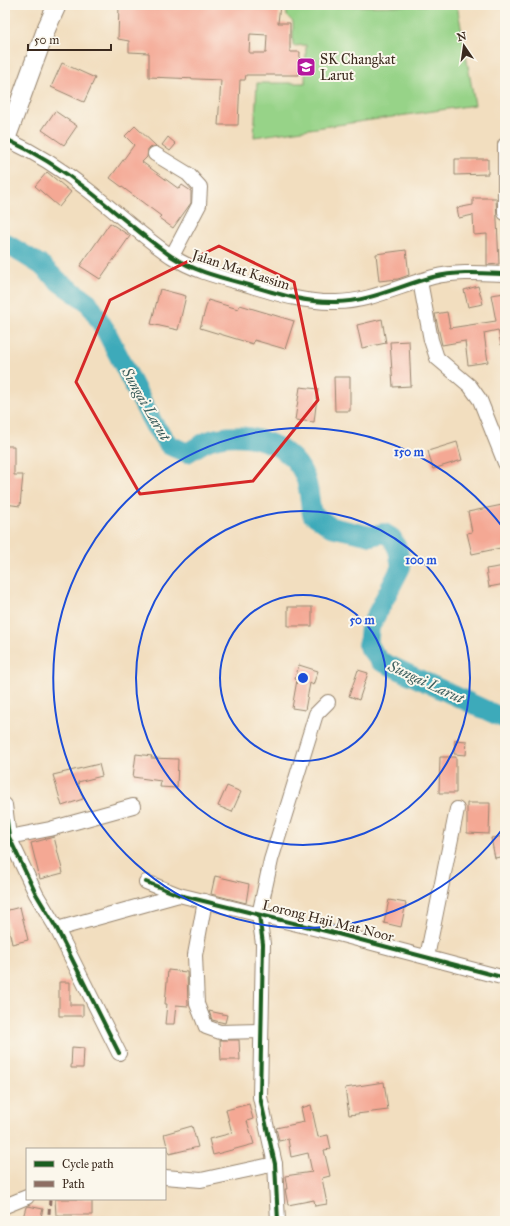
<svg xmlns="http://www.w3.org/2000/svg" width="510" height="1226" viewBox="0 0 510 1226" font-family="'IM FELL Great Primer',serif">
<rect width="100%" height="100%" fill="#fbf7ec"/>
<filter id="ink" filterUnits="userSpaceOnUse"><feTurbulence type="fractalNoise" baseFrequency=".025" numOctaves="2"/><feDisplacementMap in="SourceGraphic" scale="8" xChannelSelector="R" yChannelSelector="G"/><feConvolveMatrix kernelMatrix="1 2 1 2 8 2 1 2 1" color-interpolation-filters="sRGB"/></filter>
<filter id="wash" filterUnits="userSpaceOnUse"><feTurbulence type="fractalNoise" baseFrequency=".012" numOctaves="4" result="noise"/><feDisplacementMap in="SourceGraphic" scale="16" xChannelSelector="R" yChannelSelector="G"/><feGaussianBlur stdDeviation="0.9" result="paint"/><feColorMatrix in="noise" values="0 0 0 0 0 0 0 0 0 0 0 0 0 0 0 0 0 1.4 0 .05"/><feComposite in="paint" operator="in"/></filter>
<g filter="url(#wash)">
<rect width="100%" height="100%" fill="#f2debf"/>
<path fill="#97d388" stroke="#697e53" d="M286,5H312V7L457,5L475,105L254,137L257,83H305L306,45L293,46V22L287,16Z"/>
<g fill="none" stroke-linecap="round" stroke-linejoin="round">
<path stroke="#3caaba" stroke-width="20" d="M5,243L41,265L59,282L88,302L106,331L154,425L169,445L187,453C194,449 201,444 208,441C241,428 290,442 304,475C310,487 309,501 312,514L331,527L371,536L384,533L392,538L398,550L401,567L370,627L368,646L380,661L505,719"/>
</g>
<g id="blocks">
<g fill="#f4a894" fill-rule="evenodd">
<path d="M119,5H280L278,23H290V52H300L299,75H246L245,80H240L238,125H218L221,80L149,77V53L129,52V41L118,39ZM250,34L267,35L266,53H249Z"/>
<path d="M62,63L95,78L84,102L51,87Z"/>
<path d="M55,111L77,126L64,145L42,130Z"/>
<path d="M135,126L156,146L148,149L147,157L142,162L179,189L182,185L191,191V203L173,228L159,218L161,216L110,178L134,145L125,136Z"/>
<path d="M168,137L176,144L170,151L162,145Z"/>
<path d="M455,159H488V174L455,175Z"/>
<path d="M47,172L71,192L59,207L35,186Z"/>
<path d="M473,198H496L499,264L487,265V234L474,235L473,215L459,218L457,208L473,205Z"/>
<path d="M110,223L130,236L100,279L80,266Z"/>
<path d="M406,250L409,275L398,279L379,281L376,254Z"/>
<path d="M478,286L483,304L468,307L464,290Z"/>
<path d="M160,289L186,296L178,330L151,324Z"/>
<path d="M505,293V344L501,345L498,330L484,333L488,362L468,365L465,341L442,345L435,314L447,312L450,328L496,321L491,295Z"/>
<path d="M208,300L238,309L240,305L294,321L285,349L254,340L253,344L200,328Z"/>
<path d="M382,319L386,343L362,348L357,325Z"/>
<path d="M409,341L411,386L393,387L390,342Z"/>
<path d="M334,377H350V411H335Z"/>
<path d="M300,387L318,389L314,422L295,420Z"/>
<path d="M457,442L462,460L433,469L428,451Z"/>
<path d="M5,446H14V475H23L20,506L5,504Z"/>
<path d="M502,505L505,523V547L472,554L467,533L472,532L468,512Z"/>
<path d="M505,566V584L489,587L486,569Z"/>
<rect x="288" y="607" width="24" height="19"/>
<path d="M299,665L318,671L313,685L310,683L305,710L292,708L297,680L295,679Z"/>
<path d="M358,670L368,673L359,700L349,696Z"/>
<path d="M455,740L467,741L466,755L454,754Z"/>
<path d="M136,754L152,756L151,758L178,759L177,788L160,787L161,781L133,777Z"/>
<path d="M440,757H456V793H439Z"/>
<path d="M99,764L102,776L78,782L83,799L62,806L53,775Z"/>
<path d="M227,786L241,792L232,812L218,806Z"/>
<path d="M467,803H490L489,834L467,833Z"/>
<path d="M505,836V856L495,858L491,838Z"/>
<path d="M54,837L63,873L40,879L31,843Z"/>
<path d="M215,876L249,884L246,903L211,894Z"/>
<path d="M389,900L406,903L401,927L384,923Z"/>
<path d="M20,907L28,940L12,944L5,911Z"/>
<path d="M168,970L187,972L188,1006L176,1005L174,1024H165L167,1004H165Z"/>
<path d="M59,982H70V1005H83V1016H59Z"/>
<path d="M209,1011L227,1015L225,1023L212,1020Z"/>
<path d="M220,1040H239L240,1060H221Z"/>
<path d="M72,1047L84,1048L83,1068H71Z"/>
<path d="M384,1082L388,1110L349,1115L345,1088Z"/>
<path d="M249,1104L253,1119L247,1121L254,1144L213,1155L209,1139L232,1133L226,1110Z"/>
<path d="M311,1105L318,1137L328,1135L331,1149L324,1150L330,1176L322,1178L327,1204L315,1206L314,1200L288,1205L285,1189H287L285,1176L312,1172L308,1153L291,1157L288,1139L279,1141L276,1128L304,1122L301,1108Z"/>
<path d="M192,1126L198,1147L169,1154L164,1134Z"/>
<path d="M55,1199H92V1215H56Z"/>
<path d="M28,1206L43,1209L40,1221H22L26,1207Z"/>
</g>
</g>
</g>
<g filter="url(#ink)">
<use href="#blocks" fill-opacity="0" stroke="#96846e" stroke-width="1"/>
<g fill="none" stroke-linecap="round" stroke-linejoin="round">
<g stroke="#96846e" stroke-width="16">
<g id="minor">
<path d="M6,139C34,152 64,171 88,190C116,212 142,236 171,256C194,271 219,277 245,284C275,293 304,303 336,302C369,302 401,285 433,277C457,271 481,273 505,274"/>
<path d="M505,145V213"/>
<path d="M155,154L188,174L200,187L199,205L172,256"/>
<path d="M420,281L431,340L437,358L470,386L480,400L505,463"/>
<path d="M5,805L9,837L36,894L57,929L119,1053"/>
<path d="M9,837L50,829L133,806"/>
<path d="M146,882L179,895L338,934L505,978"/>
<path d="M205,901L195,955L197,1004L206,1027L220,1032L260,1031"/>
<path d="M57,929L179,895"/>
<path d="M427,957L457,809"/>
<path d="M165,1177L201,1180L275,1164"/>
<path d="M5,1206L27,1197"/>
<path d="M278,1221L275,1164L260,1097L263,944L259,915L271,860L316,714L328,702"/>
</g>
</g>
<g stroke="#96846e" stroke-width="20">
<path id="major" d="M5,142L47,27L57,5"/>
</g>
<use href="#minor" stroke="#fff" stroke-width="14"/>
<use href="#major" stroke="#fff" stroke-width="18"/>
<path stroke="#8d6e63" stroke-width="3" stroke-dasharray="6 3" stroke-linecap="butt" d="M50,1199L49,1214L53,1221"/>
<g stroke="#fbf7ec" stroke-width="6">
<g id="cycleway">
<path d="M6,139C34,152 64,171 88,190C116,212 142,236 171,256C194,271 219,277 245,284C275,293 304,303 336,302C369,302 401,285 433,277C457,271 481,273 505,274"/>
<path d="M5,805L9,837L36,894L57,929L119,1053"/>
<path d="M146,882L179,895L338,934L505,978"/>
<path d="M259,915L263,944L260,1097L275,1164L278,1221"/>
</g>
</g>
<use href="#cycleway" stroke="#1b5e20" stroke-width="4"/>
</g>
</g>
<path fill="none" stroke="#d62828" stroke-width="3" stroke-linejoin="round" d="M219,246L294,282L318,400L253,481L140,494L76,382L110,300Z"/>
<g fill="none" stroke="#1d4ed8" stroke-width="2">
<circle cx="303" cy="678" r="83"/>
<circle cx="303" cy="678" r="167"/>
<path d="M504 827A250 250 0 1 1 504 529"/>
</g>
<defs>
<g id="school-square" transform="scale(1)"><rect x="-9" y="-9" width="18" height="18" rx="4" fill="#b5179e" stroke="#fbf7ec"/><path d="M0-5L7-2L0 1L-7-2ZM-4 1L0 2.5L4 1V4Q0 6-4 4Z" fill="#fff"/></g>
</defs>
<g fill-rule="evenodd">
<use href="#school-square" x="306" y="67"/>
</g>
<g text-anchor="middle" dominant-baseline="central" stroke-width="4" stroke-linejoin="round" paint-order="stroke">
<g font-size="14" fill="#3b2a1e" stroke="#fbf7ec" text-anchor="start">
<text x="320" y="59">SK Changkat<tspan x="320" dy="16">Larut</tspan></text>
</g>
<g font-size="14" fill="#3b2a1e" stroke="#fbf7ec">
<text transform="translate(241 270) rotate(18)">Jalan Mat Kassim</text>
<text transform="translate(328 921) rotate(14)">Lorong Haji Mat Noor</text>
</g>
<g font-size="15" font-style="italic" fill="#3b5d5c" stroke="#fbf7ec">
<text transform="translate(146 404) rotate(60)">Sungai Larut</text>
<text transform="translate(426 682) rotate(25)">Sungai Larut</text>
</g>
</g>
<circle cx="303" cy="678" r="6" fill="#1d4ed8" stroke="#fbf7ec" stroke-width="2"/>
<g font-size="12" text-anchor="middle" font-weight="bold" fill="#1d4ed8" stroke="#fbf7ec" stroke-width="4" stroke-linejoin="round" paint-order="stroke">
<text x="409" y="456">150 m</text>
<text x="421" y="564">100 m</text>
<text x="362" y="624">50 m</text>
</g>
<rect width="510" height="1226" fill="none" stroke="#fbf7ec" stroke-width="20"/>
<rect x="26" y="1148" width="140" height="52" fill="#fbf7ec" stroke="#aea59a"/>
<rect x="34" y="1161" width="20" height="6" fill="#1b5e20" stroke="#aea59a"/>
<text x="62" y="1168" font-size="12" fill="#3b2a1e">Cycle path</text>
<rect x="34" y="1181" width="20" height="6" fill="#8d6e63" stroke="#aea59a"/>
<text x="62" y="1188" font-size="12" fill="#3b2a1e">Path</text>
<g transform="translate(464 46) rotate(347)" stroke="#fbf7ec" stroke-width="3" paint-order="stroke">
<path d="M0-3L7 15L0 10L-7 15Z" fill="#3b2a1e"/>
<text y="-6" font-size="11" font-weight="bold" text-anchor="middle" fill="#3b2a1e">N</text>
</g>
<path d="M28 44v6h83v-6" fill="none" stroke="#3b2a1e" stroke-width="2"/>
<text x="34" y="44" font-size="12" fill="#3b2a1e" stroke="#fbf7ec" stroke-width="3" paint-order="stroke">50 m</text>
</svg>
